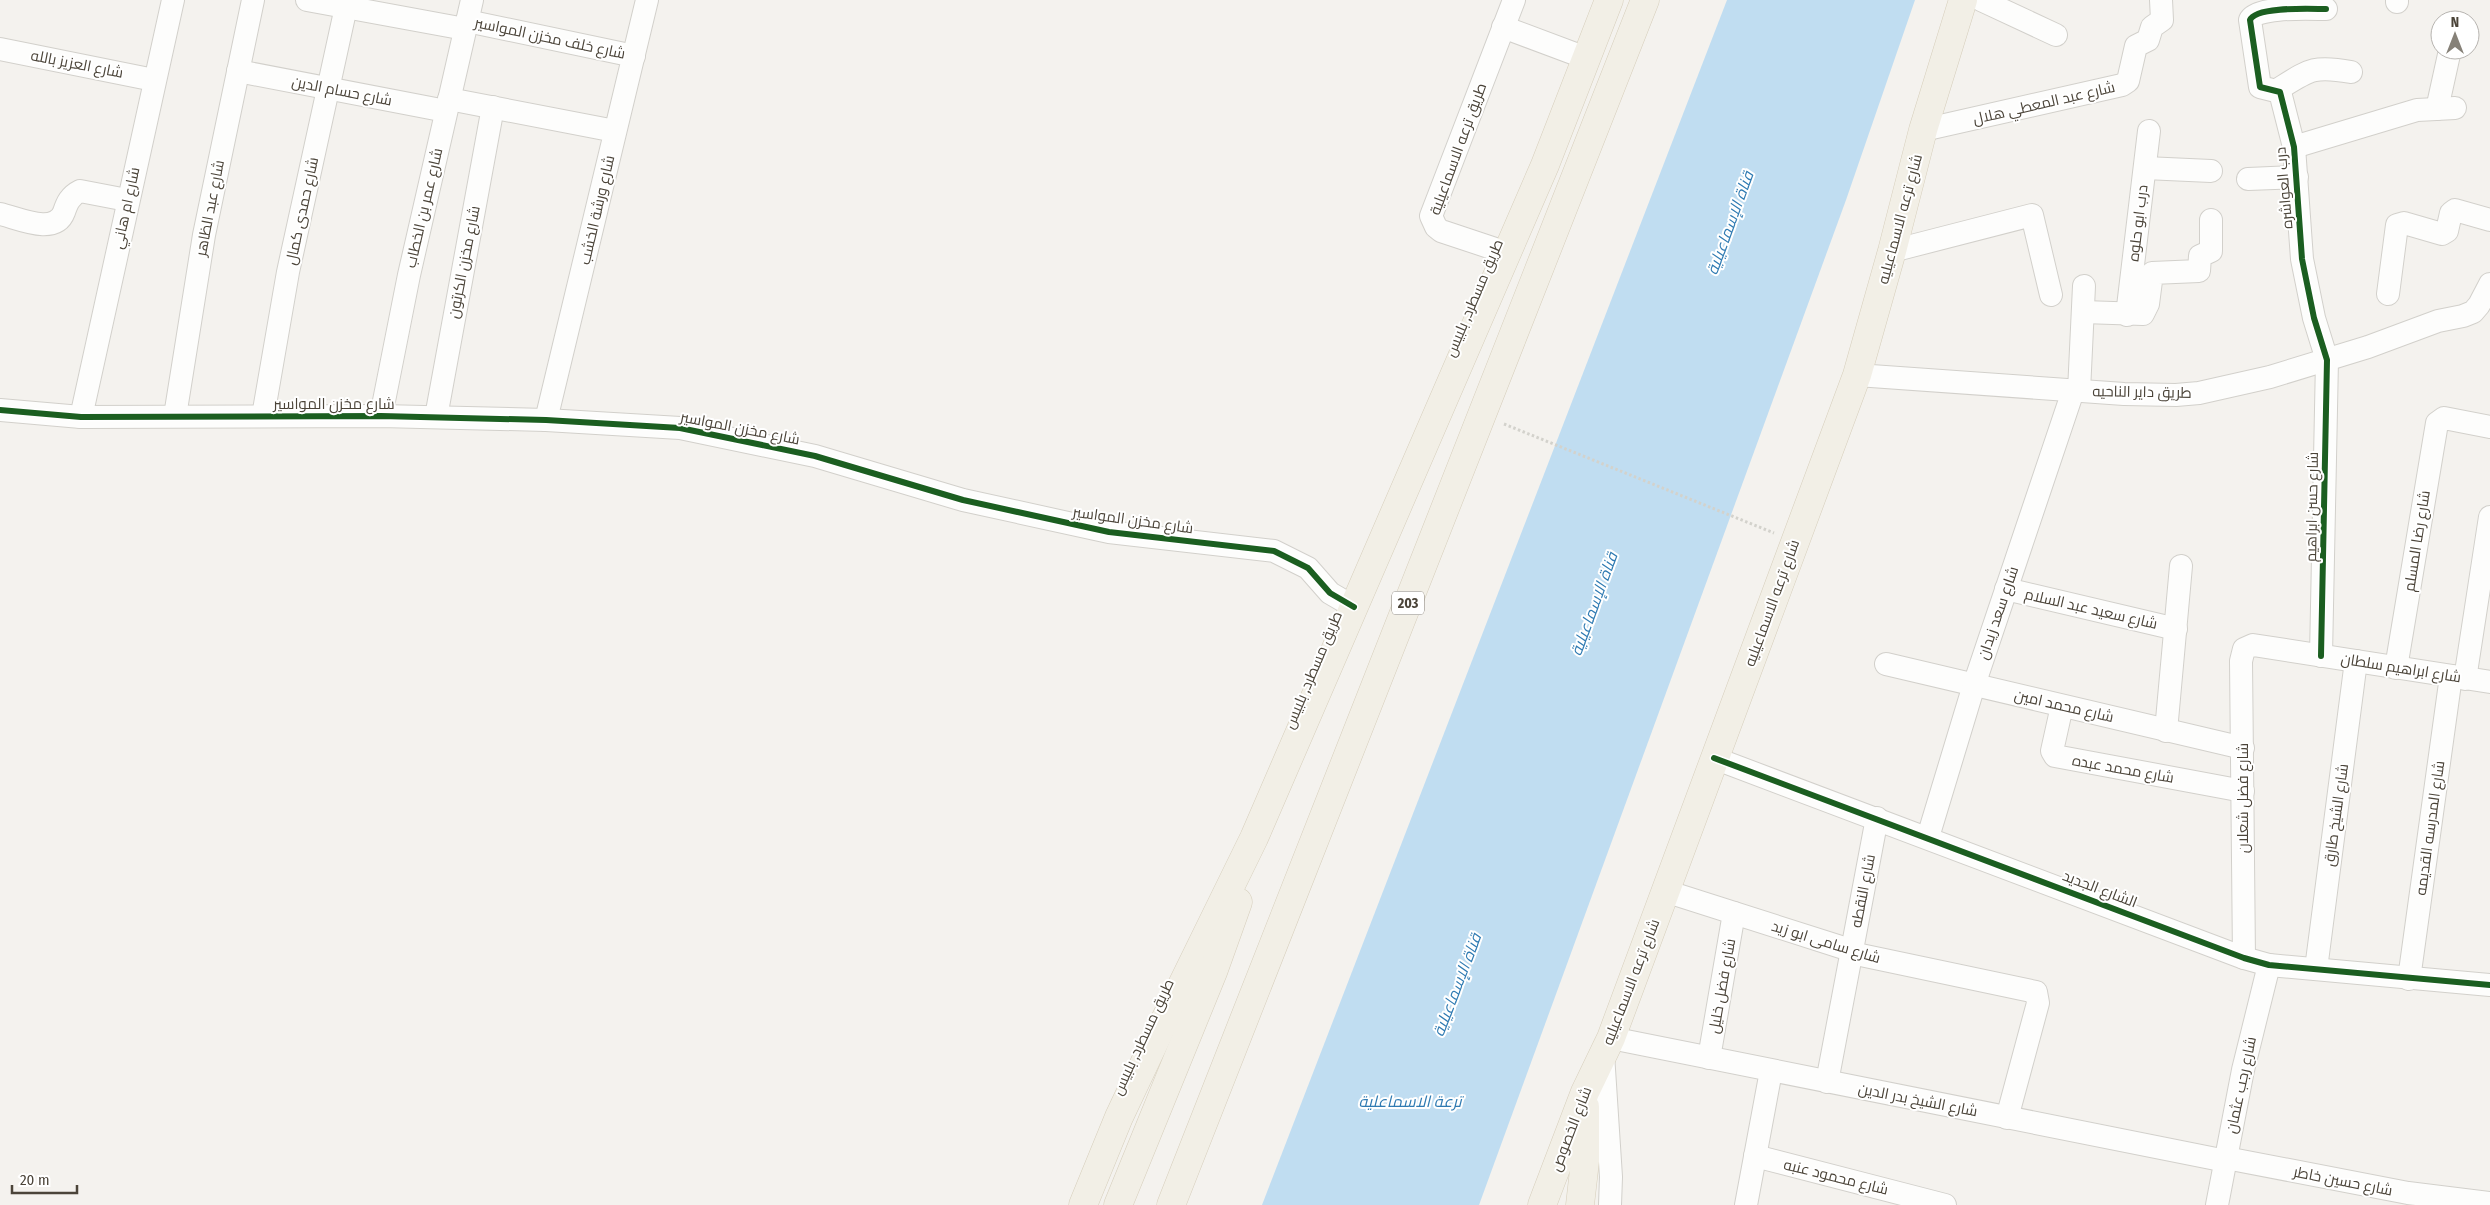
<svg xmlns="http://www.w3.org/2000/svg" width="2490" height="1205" viewBox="0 0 2490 1205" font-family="'Fira Sans Condensed',Cairo,sans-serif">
<rect width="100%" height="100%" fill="#f4f2ee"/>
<path fill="#c0ddf1" d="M1727,0H1915L1846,200L1479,1205H1262Z"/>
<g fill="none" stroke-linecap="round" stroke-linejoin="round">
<g stroke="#d2d0cb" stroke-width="24">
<g id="minor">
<path d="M307,0L465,29"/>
<path d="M1981,0L2056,35"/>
<path d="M2397,2V0"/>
<path d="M467,21L634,56"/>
<path d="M1503,27L1586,58"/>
<path d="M0,49L154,80"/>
<path d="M238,71L446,111"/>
<path d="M2277,90C2309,70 2313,65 2351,72"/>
<path d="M449,99L615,131"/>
<path d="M2437,109L2450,50"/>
<path d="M1923,130L2122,85L2128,81L2136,46L2148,40L2152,27L2162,20L2161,0"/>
<path d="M2294,147L2417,110L2455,108"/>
<path d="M2145,168L2211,171"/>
<path d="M2248,179L2297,177"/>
<path d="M0,214C18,218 55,236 64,212C67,203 70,196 80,191L127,200"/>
<path d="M1892,251L2032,215L2051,295"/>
<path d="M1507,253L1441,231L1436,227L1431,216L1514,0"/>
<path d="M2388,294L2397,225L2404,223L2442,234L2447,231L2451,213L2455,210L2490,220"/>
<path d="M2083,312L2143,314L2148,304L2152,273L2199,271L2200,256L2211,251V220"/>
<path d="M2127,315L2149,131"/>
<path d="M1857,375L2124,394L2176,395L2199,393L2270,377L2368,347L2438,321L2463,316L2473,312L2479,305L2490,284"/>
<path d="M2079,391L2084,286"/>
<path d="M0,410L81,417L381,416L546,420L680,428L815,456L963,500L1109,532L1274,551L1308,568L1330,593L1354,607"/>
<path d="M175,416L204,235L253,0"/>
<path d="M263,416L288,272L346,7"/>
<path d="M381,416L409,275L472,0"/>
<path d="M81,417L173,0"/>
<path d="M436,417L493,107"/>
<path d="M546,420L647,0"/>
<path d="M2006,589L2176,629"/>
<path d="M2321,656L2327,360L2314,318L2302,259L2294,147L2280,92L2260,87L2250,20C2256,6 2311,9 2326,9"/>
<path d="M1886,664L2243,748"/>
<path d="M2396,668L2437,423L2444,418L2490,427"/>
<path d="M2465,679L2490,517"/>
<path d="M2062,706L2052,751L2055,756L2243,791"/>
<path d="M2166,731L2181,566"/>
<path d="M1714,758L2244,958L2269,965L2490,985"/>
<path d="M1928,837L1974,685L2073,391"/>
<path d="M1665,891L1847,949L1856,954L2036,992L2038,1003L2007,1118"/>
<path d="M2244,958L2241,661L2244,649L2253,645L2490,682"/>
<path d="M2316,969L2356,661"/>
<path d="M2409,979L2451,676"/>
<path d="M1611,1038L2226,1161"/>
<path d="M1603,1054L1611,1177L1610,1205"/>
<path d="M1709,1058L1734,913"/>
<path d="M1827,1082L1877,818"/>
<path d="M1755,1156L1945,1205"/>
<path d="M2226,1158L2408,1193L2490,1203"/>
<path d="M1746,1205L1771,1071"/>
<path d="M2217,1205L2243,1070L2269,965"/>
</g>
</g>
<g stroke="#d6cebb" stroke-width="29">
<g id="major">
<path d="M1083,1205L1119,1117L1161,1028L1254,838L1545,165L1609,0"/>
<path d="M1118,1205L1213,972L1238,902"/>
<path d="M1171,1205L1645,0"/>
<path d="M1542,1205L1585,1092L1611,1038L1857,375L1892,251L1923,130L1963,0"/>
<path d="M1580,1205L1585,1161V1107"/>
</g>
</g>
<path stroke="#d3d2cc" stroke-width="3" stroke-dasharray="2.5 2.5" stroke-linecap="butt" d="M1504,424L1774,533"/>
<use href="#minor" stroke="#fdfdfc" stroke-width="22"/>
<use href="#major" stroke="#f2efe6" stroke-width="28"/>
<g stroke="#fff" stroke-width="9">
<g id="cycleway">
<path d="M0,410L81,417L381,416L546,420L680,428L815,456L963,500L1109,532L1274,551L1308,568L1330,593L1354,607"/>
<path d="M2321,656L2327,360L2314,318L2302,259L2294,147L2280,92L2260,87L2250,20C2256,6 2311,9 2326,9"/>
<path d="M1714,758L2244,958L2269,965L2490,985"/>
</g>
</g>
<use href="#cycleway" stroke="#1b5e20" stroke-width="6"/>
</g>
<g text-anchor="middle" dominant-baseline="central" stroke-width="4" stroke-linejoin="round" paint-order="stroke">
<rect fill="#fff" stroke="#817c74" stroke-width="1" x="1392" y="591.5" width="32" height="23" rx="4"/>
<g font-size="14" font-weight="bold" fill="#4b4439">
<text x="1408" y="603">203</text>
</g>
<g font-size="15" fill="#4b4439" stroke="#fff">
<text transform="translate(550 38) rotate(12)">شارع خلف مخزن المواسير</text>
<text transform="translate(77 64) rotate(11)">شارع العزيز بالله</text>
<text transform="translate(342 91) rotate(11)">شارع حسام الدين</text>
<text transform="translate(2044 103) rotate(-13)">شارع عبد المعطي هلال</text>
<text transform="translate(1458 149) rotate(-70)">طريق ترعه الاسماعيلية</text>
<text transform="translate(2284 188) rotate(-95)">درب العواشره</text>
<text transform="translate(126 208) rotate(-78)">شارع ام هاني</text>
<text transform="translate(210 208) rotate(-79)">شارع عبد الظاهر</text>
<text transform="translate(424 208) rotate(-77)">شارع عمر بن الخطاب</text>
<text transform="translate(597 210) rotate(-77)">شارع ورشة الخشب</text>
<text transform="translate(302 211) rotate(-78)">شارع حمدى كمال</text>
<text transform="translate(1900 219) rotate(-75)">شارع ترعه الاسماعيليه</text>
<text transform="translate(2138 223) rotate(-83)">درب ابو حلوه</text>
<text transform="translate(464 262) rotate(-79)">شارع مخزن الكرتون</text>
<text transform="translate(1474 298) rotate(-67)">طريق مسطرد, بلبيس</text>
<text transform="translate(2142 392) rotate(1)">طريق داير الناحيه</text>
<text x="334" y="404">شارع مخزن المواسير</text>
<text transform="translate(740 428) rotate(11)">شارع مخزن المواسير</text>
<text transform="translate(2312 507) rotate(-89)">شارع حسن ابراهيم</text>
<text transform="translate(1133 520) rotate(8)">شارع مخزن المواسير</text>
<text transform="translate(2417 541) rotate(-81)">شارع رضا المسلم</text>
<text transform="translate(1772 603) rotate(-70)">شارع ترعه الاسماعيليه</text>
<text transform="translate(2091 609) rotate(13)">شارع سعيد عبد السلام</text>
<text transform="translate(1998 613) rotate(-71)">شارع سعد زيدان</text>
<text transform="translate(2401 668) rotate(9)">شارع ابراهيم سلطان</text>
<text transform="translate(1313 670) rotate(-67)">طريق مسطرد, بلبيس</text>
<text transform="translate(2064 706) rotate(13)">شارع محمد امين</text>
<text transform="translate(2123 769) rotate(10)">شارع محمد عبده</text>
<text transform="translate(2243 798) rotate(-90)">شارع فضل شعلان</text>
<text transform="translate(2336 815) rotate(-82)">شارع الشيخ طارق</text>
<text transform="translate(2430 828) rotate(-82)">شارع المدرسه القديمه</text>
<text transform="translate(2100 889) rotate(21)">الشارع الجديد</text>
<text transform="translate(1863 891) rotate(-79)">شارع النقطه</text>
<text transform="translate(1826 942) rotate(17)">شارع سامى ابو زيد</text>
<text transform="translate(1631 982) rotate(-69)">شارع ترعه الاسماعيليه</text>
<text transform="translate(1722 986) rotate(-80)">شارع فضل خليل</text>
<text transform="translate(1143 1037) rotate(-65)">طريق مسطرد, بلبيس</text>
<text transform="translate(2241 1085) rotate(-78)">شارع رجب عثمان</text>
<text transform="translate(1918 1100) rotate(11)">شارع الشيخ بدر الدين</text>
<text transform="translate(1571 1129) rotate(-69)">شارع الخصوص</text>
<text transform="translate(1836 1177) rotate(14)">شارع محمود عنبه</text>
<text transform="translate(2343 1181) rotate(11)">شارع حسين خاطر</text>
</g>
<g font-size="16" font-style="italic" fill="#2e7ab2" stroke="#fff">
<text transform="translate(1730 223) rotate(-70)">قناة الإسماعيلية</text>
<text transform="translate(1594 604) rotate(-70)">قناة الإسماعيلية</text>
<text transform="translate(1457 985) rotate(-69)">قناة الإسماعيلية</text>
<text x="1410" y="1101">ترعة الاسماعلية</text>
</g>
</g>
<g transform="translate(2455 35)"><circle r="24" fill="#ffffff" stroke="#b7b4b0"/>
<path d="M0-4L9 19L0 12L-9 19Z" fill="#868178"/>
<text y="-8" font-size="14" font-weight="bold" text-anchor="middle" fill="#4b4439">N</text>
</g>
<path d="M12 1185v8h65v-8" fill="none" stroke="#4b4439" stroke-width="2.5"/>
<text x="20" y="1185" font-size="15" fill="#4b4439" stroke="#ffffff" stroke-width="4" paint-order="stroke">20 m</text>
</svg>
